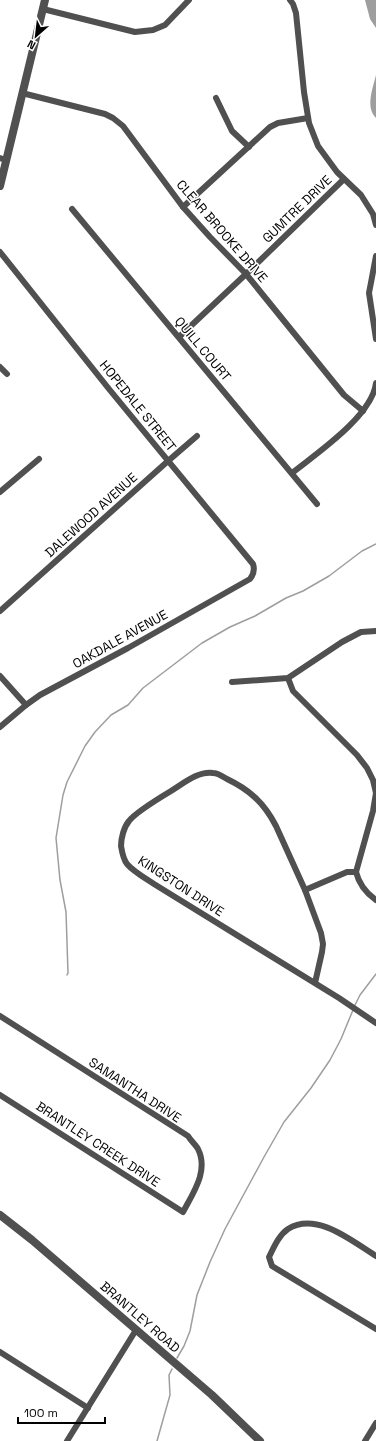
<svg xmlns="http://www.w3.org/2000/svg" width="376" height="1441" viewBox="0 0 376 1441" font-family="'Space Grotesk',sans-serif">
<rect width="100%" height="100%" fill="#fff"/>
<g fill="#9e9e9e">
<path d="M365,0H376V28L370,19Z"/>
<path d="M376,75V118C365,107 373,88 376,75Z"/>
</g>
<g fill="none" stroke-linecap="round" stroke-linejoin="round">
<g stroke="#9e9e9e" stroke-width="1.5">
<path d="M67,975L68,973L66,912L60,880L56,838L63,795L67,782L85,746L95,732L111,715L128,705L143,688L202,643L230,627L255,616L286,598L303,591L329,576L362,551L376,544"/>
<path d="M354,1007L360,995L376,974"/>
<path d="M177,1358L184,1346L190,1331L197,1295L210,1262L225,1229L264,1157L284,1122L311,1088L330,1060L341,1039L353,1010"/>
<path d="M157,1441L170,1395L169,1375L172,1369"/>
</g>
<g stroke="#505050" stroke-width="6">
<path d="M290,0L293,4L296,13L304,92L309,123L318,146L337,172L361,195L373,214L376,225"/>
<path d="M43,9L135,32L153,30L165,25L189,0"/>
<path d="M22,93L105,114L113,118L123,126L183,207L210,237L246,274L344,395L363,411"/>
<path d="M216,98L232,131L249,147"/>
<path d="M0,158L6,160"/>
<path d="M183,207L270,127L278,123L308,118"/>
<path d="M72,209L317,504"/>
<path d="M0,252L109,389L253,564C255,570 254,574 250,579L128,648L40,695L26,705L0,727"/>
<path d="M376,256L369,293L376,339"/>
<path d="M179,337L246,274L344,179"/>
<path d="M0,367L7,374"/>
<path d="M292,473C317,453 372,416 376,383"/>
<path d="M0,492L39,459"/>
<path d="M0,611L168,461L197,436"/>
<path d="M0,676L26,705"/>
<path d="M288,678L293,691L357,755L367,768L373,780L376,793L373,811L356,872C359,884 366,893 376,900"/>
<path d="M232,682L288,678L342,642L361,632L376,631"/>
<path d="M305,890L347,872H356"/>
<path d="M315,983L322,952L323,944L321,933L305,890L276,826C264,803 250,790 227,779C222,776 218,773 213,773C198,771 184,783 171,791C161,797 136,812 129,821C124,827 121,838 121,846C122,852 123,859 127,864C134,872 145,878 154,884L339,998L376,1023"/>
<path d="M0,1016L188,1136C191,1141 196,1145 198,1149C209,1171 193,1193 183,1212L0,1095"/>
<path d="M376,1256C353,1242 317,1211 288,1229C279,1235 274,1247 269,1257L272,1266L376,1329"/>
<path d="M0,1352L88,1408"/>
<path d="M67,1441L136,1330"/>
<path d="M365,1441L376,1423"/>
</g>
<g stroke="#505050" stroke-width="8">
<path d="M0,186L45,0"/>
<path d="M0,1215L32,1240L212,1395L260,1441"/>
</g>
</g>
<g text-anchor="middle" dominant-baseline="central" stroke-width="3" stroke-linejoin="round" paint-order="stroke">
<g font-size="13" fill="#000" stroke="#fff">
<text transform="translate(297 209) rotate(-44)">GUMTRE DRIVE</text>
<text transform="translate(222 231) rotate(49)">CLEAR BROOKE DRIVE</text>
<text transform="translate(203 349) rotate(50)">QUILL COURT</text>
<text transform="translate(138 406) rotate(51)">HOPEDALE STREET</text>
<text transform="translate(91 515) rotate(-42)">DALEWOOD AVENUE</text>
<text transform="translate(120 639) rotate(-29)">OAKDALE AVENUE</text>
<text transform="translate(181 886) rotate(33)">KINGSTON DRIVE</text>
<text transform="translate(135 1090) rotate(33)">SAMANTHA DRIVE</text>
<text transform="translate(98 1144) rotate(33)">BRANTLEY CREEK DRIVE</text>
<text transform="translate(140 1317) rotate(41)">BRANTLEY ROAD</text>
</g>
</g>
<g transform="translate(36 36) rotate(208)" stroke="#ffffff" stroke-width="3" paint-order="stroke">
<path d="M0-3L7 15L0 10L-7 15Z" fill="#000000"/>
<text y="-6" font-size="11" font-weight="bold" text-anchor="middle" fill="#000000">N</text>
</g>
<path d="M18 1417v6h87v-6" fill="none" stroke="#000000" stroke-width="2"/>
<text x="24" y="1417" font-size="12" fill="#000000" stroke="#ffffff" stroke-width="3" paint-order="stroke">100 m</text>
</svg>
